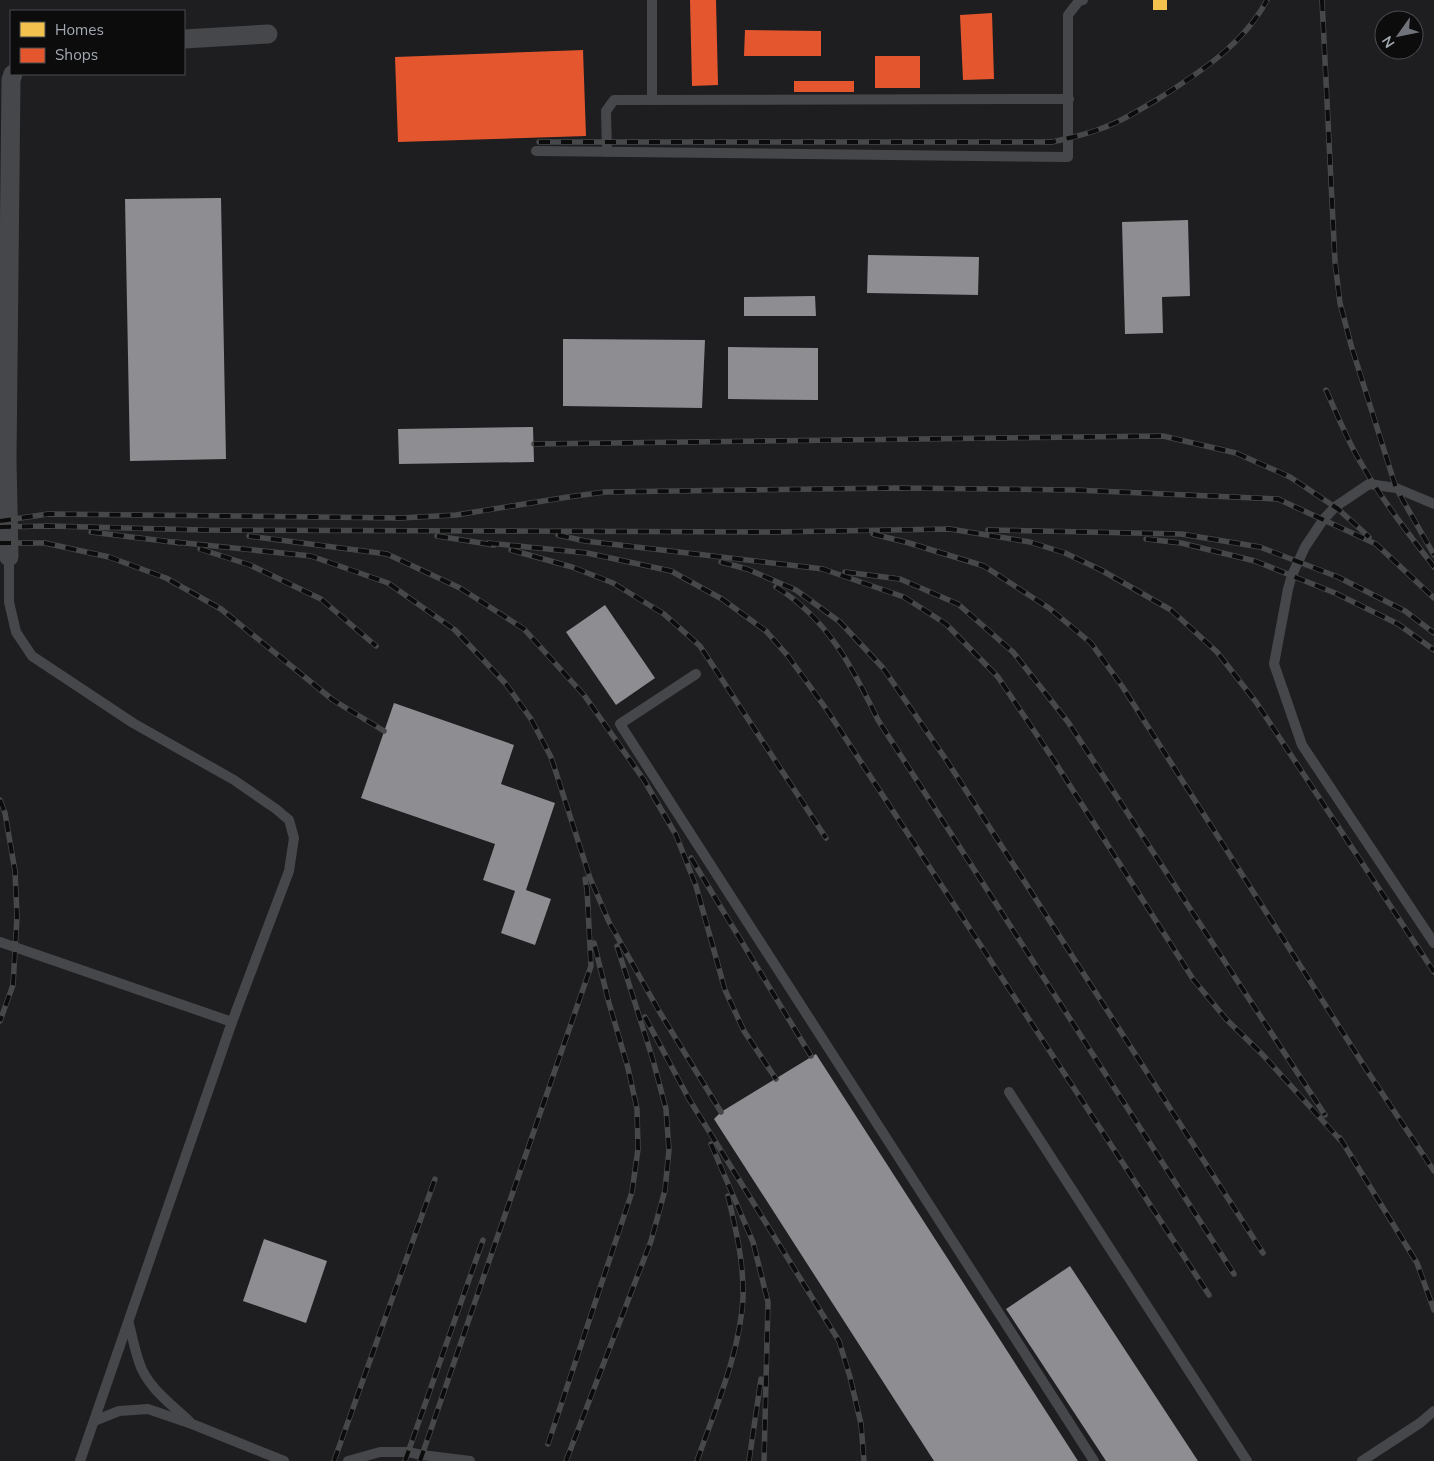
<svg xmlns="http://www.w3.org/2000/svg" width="1434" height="1461" viewBox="0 0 1434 1461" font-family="Mulish,sans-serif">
<rect width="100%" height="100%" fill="#111112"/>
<path fill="#1e1e20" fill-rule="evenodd" d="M0,0H1434V1461H0ZM11,11H184V74H11ZM1384,20H1414V50H1384Z"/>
<rect fill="#f2c14e" x="1153" y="0" width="14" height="10"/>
<g fill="#e4572e">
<path d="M690,0H716L718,85L692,86Z"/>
<path d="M992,13L994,79L963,80L960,15Z"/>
<path d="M745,30L821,31V56H744Z"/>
<path d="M583,50L586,136L398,142L395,57Z"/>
<rect x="875" y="56" width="45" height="32"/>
<rect x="794" y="81" width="60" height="11"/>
</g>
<g fill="#8d8d92">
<path d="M221,198L226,459L130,461L125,199Z"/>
<path d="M1188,220L1190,296L1162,297L1163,333L1125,334L1122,222Z"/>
<path d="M868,255L979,257L978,295L867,293Z"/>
<path d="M815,296L816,316H744V297Z"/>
<path d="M563,339L705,340L702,408L563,406Z"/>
<path d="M728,347L818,348V400L728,399Z"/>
<path d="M533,427L534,462L399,464L398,429Z"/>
<path d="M605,605L655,678L616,705L566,632Z"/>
<path d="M394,703L514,745L501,784L555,803L526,890L551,899L535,945L501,933L515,891L483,880L495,844L361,798Z"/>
<path d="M816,1054L1078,1461H934L714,1119L721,1112Z"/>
<path d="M264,1239L327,1261L306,1323L243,1301Z"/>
<path d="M1070,1266L1198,1461H1106L1006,1309Z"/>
</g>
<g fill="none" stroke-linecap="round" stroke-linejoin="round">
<g stroke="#46474a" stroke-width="10">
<path d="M652,100V0"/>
<path d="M536,151L1068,157V15L1079,1L1083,0"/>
<path d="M607,152L606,111L614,100L1069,99"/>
<path d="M1434,504L1396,488L1369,484L1335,507L1323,520L1305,547L1292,575L1288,589L1274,664L1302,745L1434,943"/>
<path d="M9,557V602L16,632L32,656L133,723L234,780L276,809L289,820L294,838L289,871L232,1022L80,1461"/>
<path d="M696,674L620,724L1094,1461"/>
<path d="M0,942L232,1022"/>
<path d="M1009,1092L1247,1461"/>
<path d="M129,1324C132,1336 135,1350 139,1362C147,1387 171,1404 189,1421"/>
<path d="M94,1421L119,1411L148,1409L192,1424L284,1461"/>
<path d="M348,1461L380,1452H408L422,1455L470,1461"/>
<path d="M1362,1461L1420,1423L1434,1411"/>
</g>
<g stroke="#46474a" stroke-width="19">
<path d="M184,39L268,34"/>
<path d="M9,557L7,460L11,80L13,74"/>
</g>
<g stroke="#46484a" stroke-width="5.5">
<g id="rail">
<path d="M1322,0L1335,262L1340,303L1351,345L1396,488L1434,555"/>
<path d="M539,142H1052C1068,138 1085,135 1100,129C1121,122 1139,110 1158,99C1199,73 1244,44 1267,0"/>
<path d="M1326,390C1337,414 1347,440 1361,463C1382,500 1408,533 1434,567"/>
<path d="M534,444L1163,436L1236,453L1290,477L1338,509L1369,537"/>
<path d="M0,521L48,514L400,518L456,515L568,497L605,492L896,488L1075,490L1278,499L1376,544L1434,598"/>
<path d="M0,527L49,526L204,530L775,532L950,529L1030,542L1065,553L1101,570L1171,610L1217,652L1256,702L1434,972"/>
<path d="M988,530L1181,534L1260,547L1338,577L1405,611L1434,633"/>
<path d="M91,532L180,543"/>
<path d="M873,534L909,543L984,566L1049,608L1091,643L1122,686L1368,1072L1434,1171"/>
<path d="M558,535L585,541L823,569L904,597L946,624L998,677L1053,759L1193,979L1226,1019L1262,1054L1343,1143"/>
<path d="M249,536L387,554L460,588L524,629L584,695L644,780L676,835L696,886L725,990L744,1031L776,1079"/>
<path d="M437,536L494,545"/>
<path d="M1146,539L1181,543L1255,561L1335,593L1398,624L1434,650"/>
<path d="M175,542L311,556L388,583L455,630L506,684L531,719L551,757L590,878L609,922L659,1011L721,1112"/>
<path d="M0,543H45L109,557L166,578L221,609L333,700L384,731"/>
<path d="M488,543L587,553L671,571L722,599L766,631L788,656L827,710L1209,1295"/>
<path d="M200,549L250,565L321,599L376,646"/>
<path d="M511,550L572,567L613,583L664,614L700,646L826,838"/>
<path d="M721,562L747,569L796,590L840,622L883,668L947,761L1263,1253"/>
<path d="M845,572L900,579L958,604L1013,652L1068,722L1325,1115"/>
<path d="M776,587C827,618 853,668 878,720L1234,1274"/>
<path d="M0,800L5,813L15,871L17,917L13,985L0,1021"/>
<path d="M691,858L811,1056"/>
<path d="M645,1017L689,1099L839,1341L850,1377L861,1424L864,1461"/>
<path d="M1340,1138L1417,1263L1434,1310"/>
<path d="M711,1144L753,1242L768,1302L764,1461"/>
<path d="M548,1444L632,1192L638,1149L637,1109L628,1068L609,1003L594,943"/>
<path d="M334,1461L435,1179"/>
<path d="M405,1461L483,1240"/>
<path d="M420,1461L591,966L587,889L585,879"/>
<path d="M566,1461L651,1241L665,1190L669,1150L666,1109L653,1060L617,946"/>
<path d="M697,1461C715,1409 740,1353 743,1298C744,1263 736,1230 728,1196"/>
<path d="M749,1461L761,1379"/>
</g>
</g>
<use href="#rail" stroke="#0c0c0d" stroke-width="4" stroke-dasharray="11" stroke-linecap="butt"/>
</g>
<rect x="10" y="10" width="175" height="65" fill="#0c0c0d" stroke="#484b4f"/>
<rect x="20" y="22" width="25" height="15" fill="#f2c14e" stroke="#484b4f"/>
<text x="55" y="35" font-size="15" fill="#a3a9b2">Homes</text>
<rect x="20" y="48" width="25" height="15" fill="#e4572e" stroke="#484b4f"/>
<text x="55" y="60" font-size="15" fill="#a3a9b2">Shops</text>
<g transform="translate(1399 35) rotate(237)"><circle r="24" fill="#0c0c0d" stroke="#484b4f"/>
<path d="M0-4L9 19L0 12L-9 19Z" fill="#70747a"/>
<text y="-8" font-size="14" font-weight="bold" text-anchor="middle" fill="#a3a9b2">N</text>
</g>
</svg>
